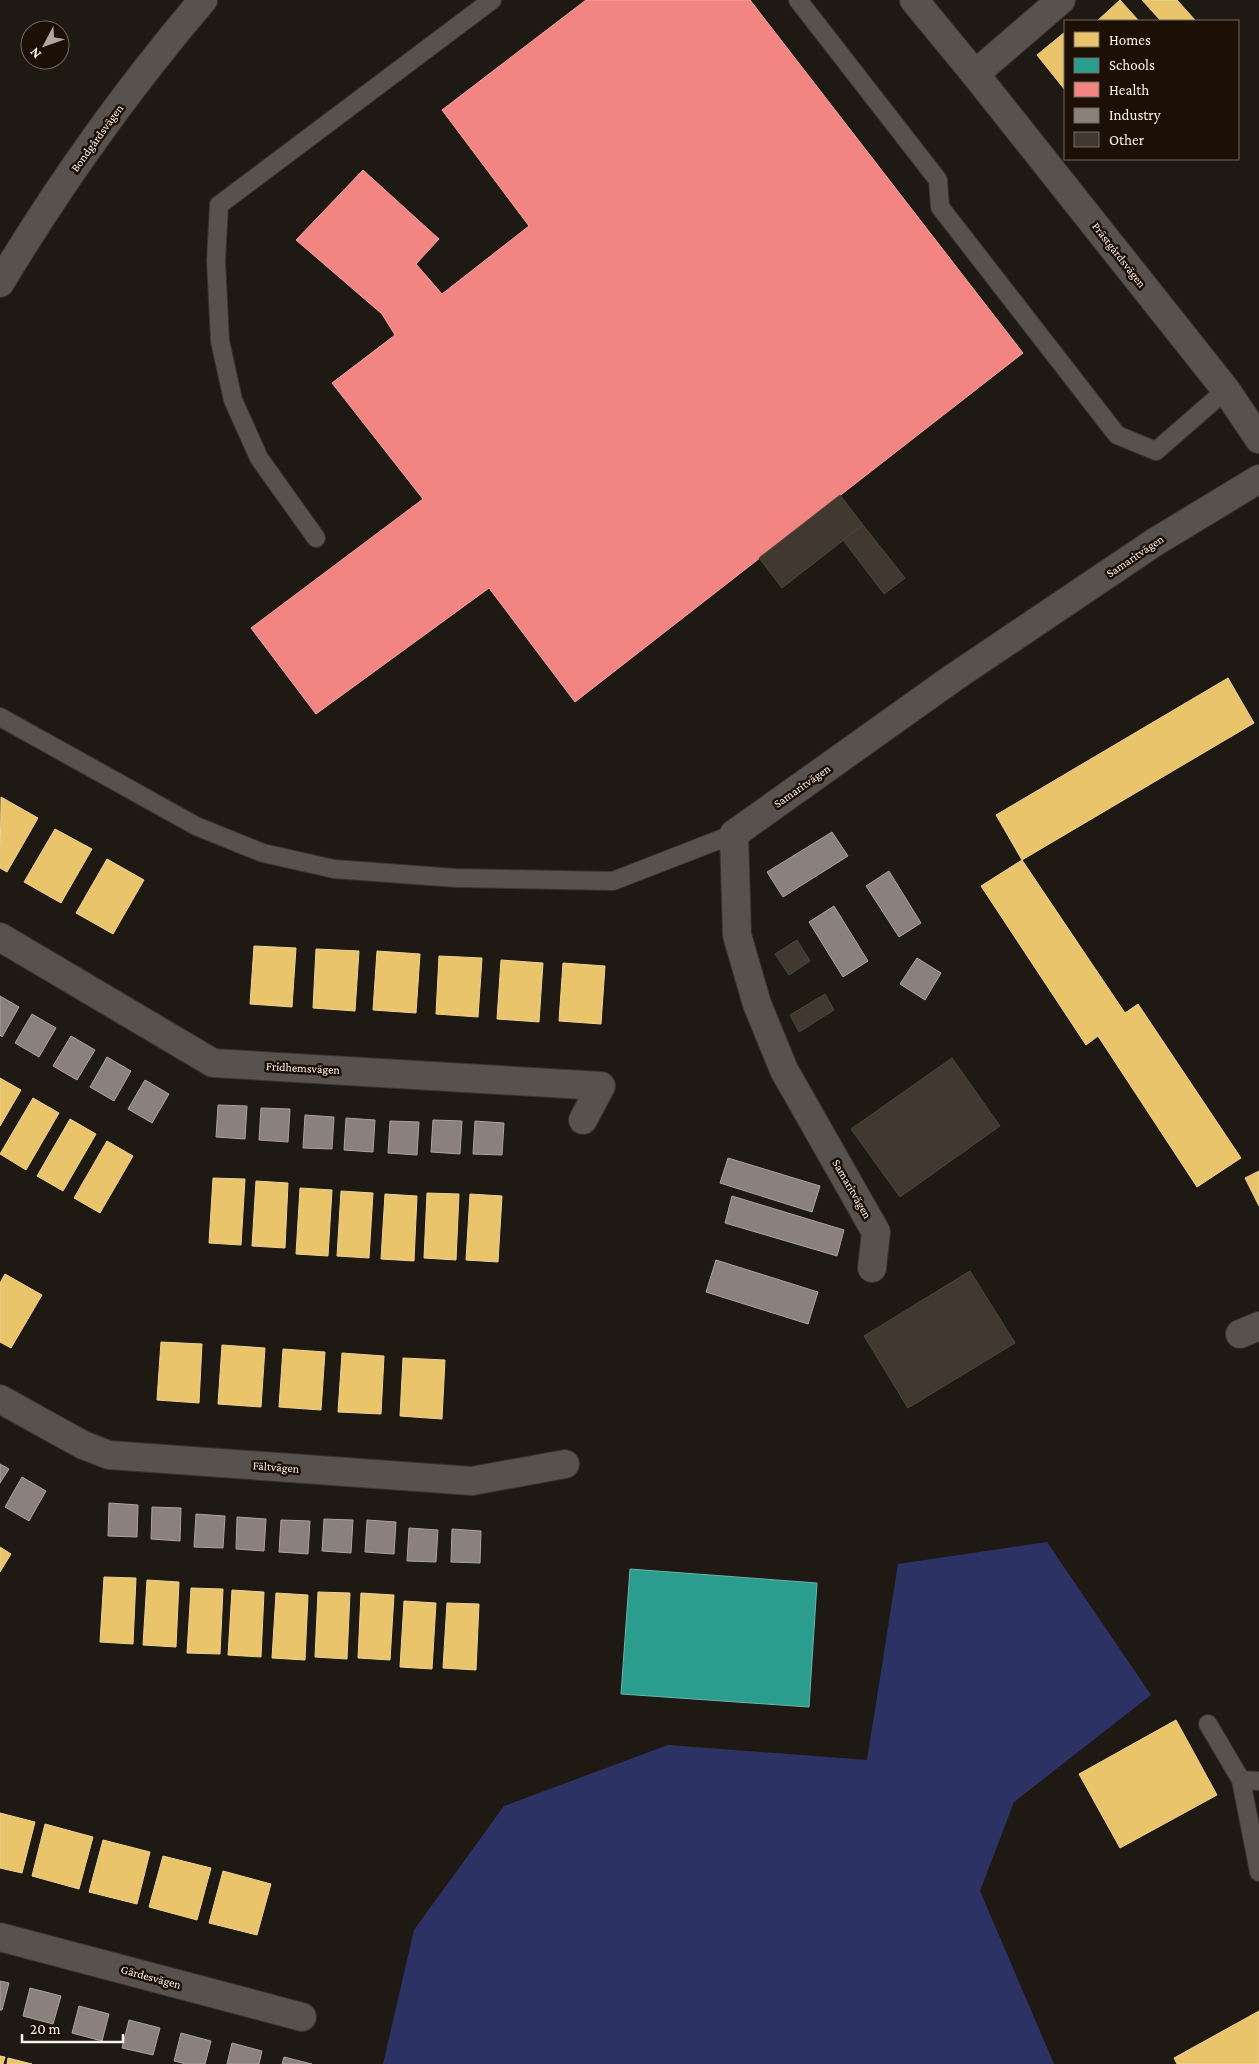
<svg xmlns="http://www.w3.org/2000/svg" width="1259" height="2064" viewBox="0 0 1259 2064" font-family="'Crimson Pro',serif">
<rect width="100%" height="100%" fill="#1f1913"/>
<path fill="#2d3264" d="M1047,1542L1151,1695L1014,1802L980,1891L1054,2064H383L414,1930L504,1806L668,1745L867,1760L898,1564Z"/>
<g fill="#e9c46a" stroke="#efd291">
<path d="M1120,0L1139,21H1097Z"/>
<path d="M1142,0H1177L1195,20L1161,21Z"/>
<path d="M1065,32V90L1037,55Z"/>
<path d="M1228,678L1254,723L1022,860L996,815Z"/>
<path d="M1,797L38,818L7,872L0,868Z"/>
<path d="M55,829L92,849L61,903L24,882Z"/>
<path d="M107,859L144,880L113,934L76,913Z"/>
<path d="M1022,860L1125,1013L1138,1004L1241,1158L1197,1187L1098,1036L1086,1045L981,886Z"/>
<path d="M254,946L296,948L292,1007L250,1004Z"/>
<path d="M316,949L359,951L355,1011L313,1008Z"/>
<path d="M377,951L420,954L416,1013L373,1010Z"/>
<path d="M439,956L482,958L478,1017L436,1014Z"/>
<path d="M501,960L543,963L539,1022L497,1019Z"/>
<path d="M563,963L605,966L601,1024L559,1021Z"/>
<path d="M0,1078L21,1090L0,1126Z"/>
<path d="M33,1098L59,1113L26,1170L0,1154Z"/>
<path d="M70,1119L96,1134L63,1191L37,1176Z"/>
<path d="M107,1141L133,1156L100,1213L74,1198Z"/>
<path d="M1259,1171V1206L1245,1178Z"/>
<path d="M213,1178L245,1179L241,1245L209,1243Z"/>
<path d="M256,1181L288,1183L285,1248L252,1246Z"/>
<path d="M300,1188L332,1190L328,1256L296,1254Z"/>
<path d="M341,1191L373,1193L369,1258L337,1256Z"/>
<path d="M427,1193L459,1194L456,1260L424,1258Z"/>
<path d="M385,1194L417,1196L414,1261L381,1259Z"/>
<path d="M470,1194L502,1196L498,1262L466,1260Z"/>
<path d="M5,1274L42,1295L11,1348L0,1342V1283Z"/>
<path d="M161,1342L202,1344L199,1403L157,1400Z"/>
<path d="M222,1345L265,1348L261,1407L218,1404Z"/>
<path d="M283,1349L325,1352L321,1410L279,1407Z"/>
<path d="M342,1353L384,1356L381,1414L338,1412Z"/>
<path d="M403,1358L445,1360L442,1419L400,1416Z"/>
<path d="M0,1547L11,1554L0,1572Z"/>
<path d="M104,1577L136,1578L133,1644L100,1642Z"/>
<path d="M147,1580L179,1582L176,1647L143,1645Z"/>
<path d="M191,1588L223,1589L220,1654L187,1653Z"/>
<path d="M232,1590L264,1592L261,1657L228,1655Z"/>
<path d="M318,1592L350,1593L347,1659L315,1657Z"/>
<path d="M276,1593L308,1595L305,1660L272,1658Z"/>
<path d="M361,1593L394,1595L390,1660L358,1658Z"/>
<path d="M404,1601L436,1603L432,1669L400,1667Z"/>
<path d="M447,1603L479,1604L476,1670L443,1668Z"/>
<path d="M1176,1720L1217,1795L1120,1848L1079,1774Z"/>
<path d="M0,1813L35,1822L22,1873L0,1868Z"/>
<path d="M45,1824L93,1837L79,1889L32,1876Z"/>
<path d="M103,1840L150,1852L137,1904L89,1892Z"/>
<path d="M163,1856L211,1868L197,1920L149,1907Z"/>
<path d="M223,1871L271,1884L257,1935L209,1923Z"/>
<path d="M1259,2011V2064H1177L1174,2058Z"/>
<path d="M0,2056L5,2057L3,2064H0Z"/>
<path d="M8,2058L32,2064H7Z"/>
</g>
<path fill="#2a9d8f" stroke="#69b6ab" d="M630,1569L817,1583L809,1707L621,1694Z"/>
<path fill="#f28482" stroke="#f5a5a2" d="M586,0H750L1023,353L575,702L489,588L316,714L251,628L423,499L332,383L395,335L382,314L296,240L363,170L439,239L416,264L442,294L529,226L442,110Z"/>
<g fill="#8a817c" stroke="#aca39e">
<path d="M832,832L848,856L783,897L767,872Z"/>
<path d="M889,871L921,923L899,937L866,886Z"/>
<path d="M834,906L868,961L843,977L809,922Z"/>
<path d="M917,958L941,973L925,1000L900,984Z"/>
<path d="M0,996L19,1007L2,1037L0,1035Z"/>
<path d="M32,1014L56,1028L39,1057L15,1043Z"/>
<path d="M71,1036L95,1050L77,1080L53,1066Z"/>
<path d="M107,1057L131,1071L114,1101L90,1087Z"/>
<path d="M145,1080L169,1094L152,1123L128,1109Z"/>
<path d="M218,1105L247,1106L245,1139L216,1137Z"/>
<path d="M261,1108L290,1109L288,1142L259,1140Z"/>
<path d="M305,1115L334,1117L332,1149L303,1148Z"/>
<path d="M346,1118L375,1120L373,1152L344,1150Z"/>
<path d="M433,1120L462,1121L460,1154L431,1152Z"/>
<path d="M390,1121L419,1122L417,1155L388,1153Z"/>
<path d="M475,1121L504,1123L502,1155L473,1154Z"/>
<path d="M728,1158L820,1186L812,1212L720,1183Z"/>
<path d="M732,1196L844,1230L837,1256L725,1223Z"/>
<path d="M716,1260L818,1292L808,1324L706,1292Z"/>
<path d="M0,1464L9,1469L0,1483Z"/>
<path d="M22,1477L46,1491L29,1521L5,1507Z"/>
<path d="M109,1503L138,1505L137,1537L108,1536Z"/>
<path d="M152,1507L181,1508L180,1541L151,1539Z"/>
<path d="M196,1514L225,1516L223,1548L194,1547Z"/>
<path d="M237,1517L266,1519L264,1551L236,1549Z"/>
<path d="M324,1519L353,1520L351,1553L322,1551Z"/>
<path d="M281,1520L310,1521L308,1554L279,1552Z"/>
<path d="M367,1520L396,1522L394,1554L365,1552Z"/>
<path d="M409,1528L438,1530L436,1562L407,1561Z"/>
<path d="M452,1529L481,1531L480,1563L451,1562Z"/>
<path d="M0,1981L9,1983L2,2010H0Z"/>
<path d="M30,1988L61,1996L53,2024L23,2016Z"/>
<path d="M79,2006L109,2014L102,2041L72,2033Z"/>
<path d="M129,2020L160,2028L153,2055L122,2048Z"/>
<path d="M181,2033L211,2041L205,2064H186L174,2061Z"/>
<path d="M232,2043L262,2051L259,2064H227Z"/>
<path d="M284,2057L312,2064H282Z"/>
</g>
<g fill="#413830" stroke="#4c4641">
<path d="M840,495L863,525L782,588L759,558Z"/>
<path d="M863,525L905,578L884,594L843,540Z"/>
<path d="M797,940L810,961L789,975L775,954Z"/>
<path d="M825,994L834,1010L799,1032L790,1015Z"/>
<path d="M952,1058L1000,1126L900,1197L851,1129Z"/>
<path d="M970,1271L1015,1343L908,1408L864,1336Z"/>
</g>
<g fill="none" stroke-linecap="round" stroke-linejoin="round">
<g stroke="#38332f" stroke-width="20">
<g id="lane">
<path d="M798,0L938,180L940,207L1117,435L1156,451L1226,390"/>
<path d="M316,538L259,458L233,400L220,341L216,261L219,205L492,0"/>
<path d="M0,717L196,826L263,853L334,869L456,878L613,881L734,834"/>
<path d="M1208,1724L1241,1780L1259,1872"/>
<path d="M1241,1780L1259,1781"/>
</g>
</g>
<g stroke="#38332f" stroke-width="30">
<g id="street">
<path d="M914,0L975,74L1226,390L1259,439"/>
<path d="M975,74L1061,0"/>
<path d="M0,283C59,185 128,88 203,0"/>
<path d="M0,937L213,1063L601,1086L583,1120"/>
<path d="M872,1268L876,1232L784,1070L757,1004L737,935L734,834L953,678L1155,542L1259,479"/>
<path d="M1240,1334L1259,1326"/>
<path d="M0,1399L83,1445L109,1455L472,1481L565,1464"/>
<path d="M0,1937L302,2017"/>
</g>
</g>
<use href="#lane" stroke="#57524e" stroke-width="18"/>
<use href="#street" stroke="#57524e" stroke-width="28"/>
</g>
<g text-anchor="middle" dominant-baseline="central" stroke-width="5" stroke-linejoin="round" paint-order="stroke">
<g font-size="12" fill="#fcf2ec" stroke="#1b0f06">
<text transform="translate(97 138) rotate(-54)">Bondgårdsvägen</text>
<text transform="translate(1119 255) rotate(52)">Prästgårdsvägen</text>
<text transform="translate(1135 556) rotate(-34)">Samaritvägen</text>
<text transform="translate(802 786) rotate(-35)">Samaritvägen</text>
<text transform="translate(303 1068) rotate(3)">Fridhemsvägen</text>
<text transform="translate(852 1189) rotate(60)">Samaritvägen</text>
<text transform="translate(276 1467) rotate(4)">Fältvägen</text>
<text transform="translate(151 1977) rotate(15)">Gärdesvägen</text>
</g>
</g>
<rect x="1064" y="20" width="175" height="140" fill="#1b0f06" stroke="#756a62"/>
<rect x="1074" y="32" width="25" height="15" fill="#e9c46a" stroke="#756a62"/>
<text x="1109" y="45" font-size="15" fill="#fcf2ec">Homes</text>
<rect x="1074" y="58" width="25" height="15" fill="#2a9d8f" stroke="#756a62"/>
<text x="1109" y="70" font-size="15" fill="#fcf2ec">Schools</text>
<rect x="1074" y="82" width="25" height="15" fill="#f28482" stroke="#756a62"/>
<text x="1109" y="95" font-size="15" fill="#fcf2ec">Health</text>
<rect x="1074" y="108" width="25" height="15" fill="#8a817c" stroke="#756a62"/>
<text x="1109" y="120" font-size="15" fill="#fcf2ec">Industry</text>
<rect x="1074" y="132" width="25" height="15" fill="#413830" stroke="#756a62"/>
<text x="1109" y="145" font-size="15" fill="#fcf2ec">Other</text>
<g transform="translate(45 45) rotate(229)"><circle r="24" fill="#1b0f06" stroke="#756a62"/>
<path d="M0-4L9 19L0 12L-9 19Z" fill="#afa6a0"/>
<text y="-8" font-size="14" font-weight="bold" text-anchor="middle" fill="#fcf2ec">N</text>
</g>
<path d="M22 2034v8h101v-8" fill="none" stroke="#fcf2ec" stroke-width="2.5"/>
<text x="30" y="2034" font-size="15" fill="#fcf2ec" stroke="#1b0f06" stroke-width="4" paint-order="stroke">20 m</text>
</svg>
